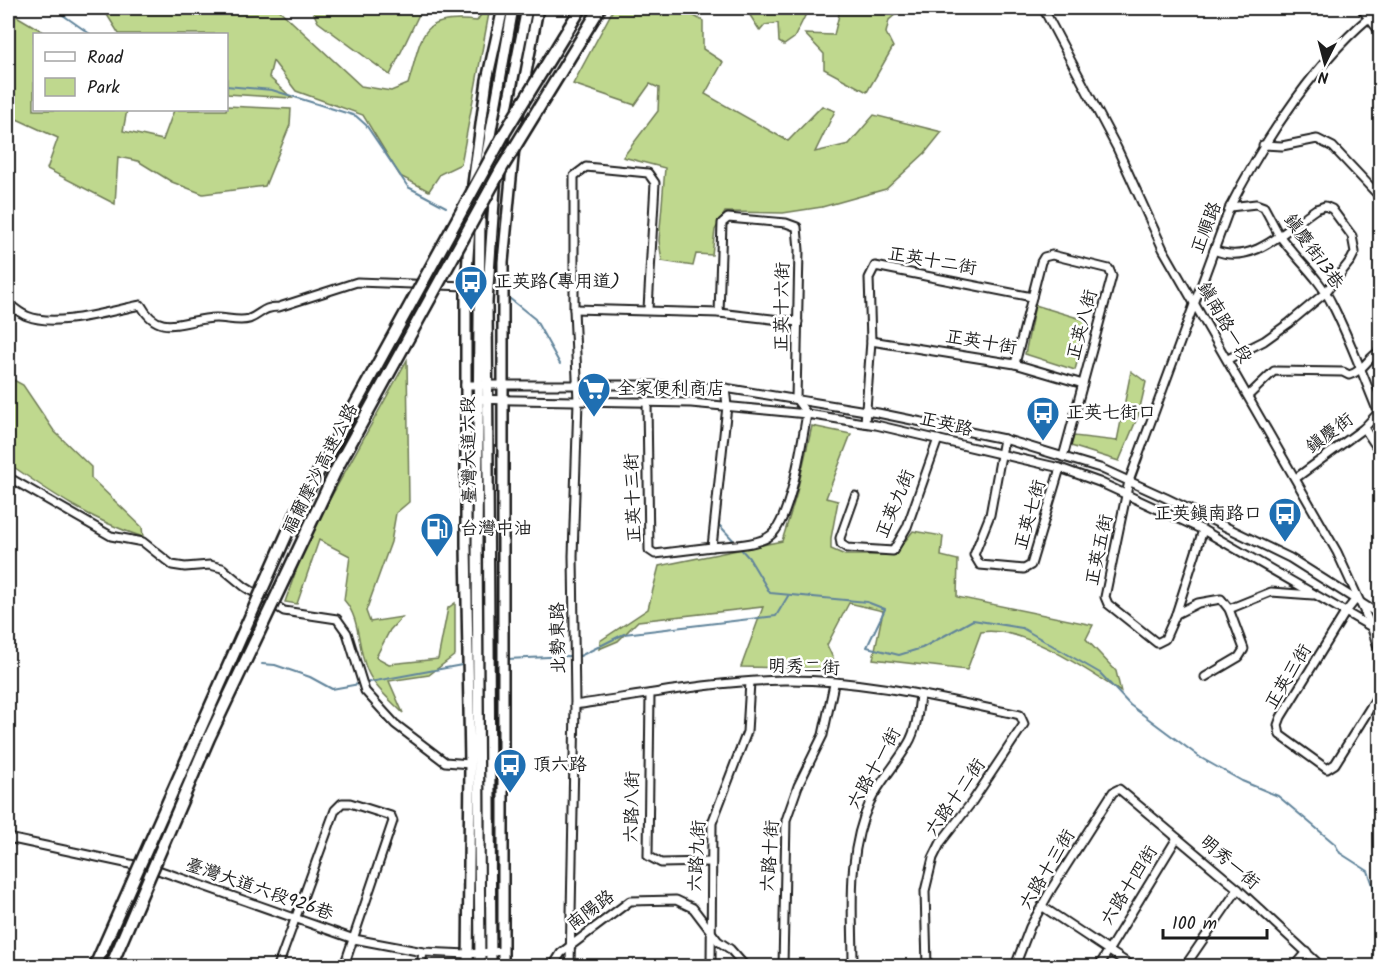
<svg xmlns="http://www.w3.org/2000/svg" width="1388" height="974" viewBox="0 0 1388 974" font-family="Kalam,'LXGW WenKai TC',sans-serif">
<rect width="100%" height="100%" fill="#fff"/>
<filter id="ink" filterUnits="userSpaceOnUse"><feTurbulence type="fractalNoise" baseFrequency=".0167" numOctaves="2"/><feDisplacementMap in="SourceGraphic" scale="12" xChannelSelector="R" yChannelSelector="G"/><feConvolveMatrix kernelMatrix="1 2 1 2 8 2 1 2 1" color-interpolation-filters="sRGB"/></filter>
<g filter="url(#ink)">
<g fill="#bfd88e" stroke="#6e7a55" stroke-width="1.5">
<path d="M97,8H277L361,86L391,91L408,84C423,36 417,15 477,21L485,8H490L461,164L440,174L429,191L400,176L363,115L296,91L273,61L269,77L292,98L227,94L226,34H119L104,10Z"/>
<path d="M313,8H422L390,75L318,22L312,10Z"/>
<path d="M614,8H680L703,21V49L723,62L705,94L788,141L822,106L835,111L815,152L849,144L874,115L942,132L925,153L886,189L822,207L783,213L725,212L715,230L712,255L696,254L693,266L662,261L659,241L665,168L623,157L658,111L659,88L650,84L635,105L573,84Z"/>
<path d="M737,8H809L794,38L784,45L779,42L778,23L765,25L760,31L746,9Z"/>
<path d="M836,8H903L889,20L886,33L893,47L867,92L824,69V54L805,34L834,35L839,15Z"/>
<path d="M8,11L47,34H34V110H127L123,131L163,140L174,110H226L227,106L291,109L290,125L265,186L203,194L172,182L138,161L118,157L115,204L47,169L58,138L8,115Z"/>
<path d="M1035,305L1088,321L1075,370L1025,354Z"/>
<path d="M407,360L409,502L396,513L391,542L366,611L370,622L402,617L390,630L376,657L389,664L438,659L448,608L455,603V655L429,675L389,681L403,713C390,700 374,687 367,670C357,647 361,619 344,600L350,556L319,540L297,604L285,602L306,542Z"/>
<path d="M1131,371L1146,382L1138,416L1119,461L1071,446L1074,436L1117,441Z"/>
<path d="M8,377L23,385L54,431L91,467V478L142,527L143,537C92,521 51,493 8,463Z"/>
<path d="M812,426L851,434L826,498L838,501L831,538V549L845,555H894L913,531L943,536L941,556L958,560L957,597L1093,625L1086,639L1116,671L1121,692C1087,670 1022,625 981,632L967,670L873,659L883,611L849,603L827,645L838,669L741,667L763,607L638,621L618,641L599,649L600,641L648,609L659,566L782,541L796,496Z"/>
</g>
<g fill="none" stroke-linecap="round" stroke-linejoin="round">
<g stroke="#61849b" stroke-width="2">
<path d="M53,8L90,34"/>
<path d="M226,86L272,90L356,116L366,125L408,187L446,207"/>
<path d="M509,298L535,319L560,364"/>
<path d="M720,526L736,543"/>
<path d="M740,548L749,558L770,593L867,602L885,609L867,647L899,655L922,648L973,620L1022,628L1100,673L1130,705L1201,758L1242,781L1278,796L1335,844L1340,853L1368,871L1380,905"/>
<path d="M580,656L624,634L776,616L788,596"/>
<path d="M507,659L569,656"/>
<path d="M262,664L275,665L310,677L332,689L462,665"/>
</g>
<g stroke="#1c1c1c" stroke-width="11">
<g id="minor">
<path d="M1043,8L1117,148L1163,249L1337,552L1371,626L1380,653"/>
<path d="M1361,8L1380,32"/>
<path d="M1263,145L1282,146L1317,139L1333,147L1380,197"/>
<path d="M1230,207L1256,204L1264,207C1269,216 1274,226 1279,235C1296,259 1319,277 1332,304C1351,341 1364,379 1380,417"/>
<path d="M1214,250C1253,267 1286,229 1316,209L1325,206L1332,209L1352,236L1355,252L1351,260L1325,293L1289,323L1264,341L1228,359"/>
<path d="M8,303C14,308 21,314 27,316C57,328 109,311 141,305C160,340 185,318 216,318C226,318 240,322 249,319C262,314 262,307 279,307L357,282L466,286"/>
<path d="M574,309L719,313L798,322"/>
<path d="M871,341L1015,364L1083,384"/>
<path d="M1015,364L1041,262L1044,257L1052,255L1109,269L1112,276L1063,457"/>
<path d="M465,385H657L725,388L878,413L1004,439L1100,468L1166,498L1290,558L1380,615"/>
<path d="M1249,395L1274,371L1343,372L1349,375C1364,371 1367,358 1380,351"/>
<path d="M465,399L691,403L807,414L876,425L1060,468L1099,482L1203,530L1380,632"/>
<path d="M647,401L649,550L655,554L712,547L727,406L725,388"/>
<path d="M865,423L871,341L869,278L875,266L1032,297"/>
<path d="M1364,428L1380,452"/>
<path d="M1004,439L990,515L974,555L980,565L1024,569L1031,565L1060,468"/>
<path d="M8,477L111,536L143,542L172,565L185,567L210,565L222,568L245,587L284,611L337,619L347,633L365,691L395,724L445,762L470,764"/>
<path d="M1296,478L1364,428L1380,411"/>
<path d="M855,496L840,538L841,544L847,548L893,551L907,527L938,439"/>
<path d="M1203,530L1176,614L1165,639L1157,643L1108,604L1105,597L1129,481L1230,207C1264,140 1320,54 1380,9"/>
<path d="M712,547C728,545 758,546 771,535C791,519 802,440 807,414L796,399L799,250L797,227L786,223L728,218L722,223L719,313"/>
<path d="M1356,599L1345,613L1281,717L1278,725L1280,735L1327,769L1335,764L1380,692"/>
<path d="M1229,609L1271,592L1313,595"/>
<path d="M1176,614L1198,603L1221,599L1229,609L1244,649L1239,657L1205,677"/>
<path d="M650,694L648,856L661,863L711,862"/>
<path d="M575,705C644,695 715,681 784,680C863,679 943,699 1020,715L1024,724L972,802L941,842L933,858L925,891L927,966"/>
<path d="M8,838L158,870L354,939L423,952L468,954L503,951"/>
<path d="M1043,907L1132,966"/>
<path d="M278,966L335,810L342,803H350L391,816L393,821L344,966"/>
<path d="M421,966L423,952"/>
<path d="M553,966L561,953L630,901L676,900L693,908L718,941L730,949L745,966"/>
<path d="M570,966L575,705L573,556L578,401L574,309V176L586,167L648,173L655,183L648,309"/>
<path d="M711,966L712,823L747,732L750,682"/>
<path d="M783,966L786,820L798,786L823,735L834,684"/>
<path d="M853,966C853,912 846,853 870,802C880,781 897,764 908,744C917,729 918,712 920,695"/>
<path d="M1015,966L1030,927L1052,888L1113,792L1119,789L1238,889L1321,966"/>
<path d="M1099,966L1177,838"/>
<path d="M1185,966L1238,889"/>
<path d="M1295,966L1307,952"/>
</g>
</g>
<g stroke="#1c1c1c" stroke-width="14">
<g id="major">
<path d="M468,966L470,764L466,545V286L473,184L487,80L503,8"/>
<path d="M480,966L477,546L480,212L486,158L513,8"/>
<path d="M491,966L487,302L497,159L527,8"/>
<path d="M503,966V262L516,126L538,8"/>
</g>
</g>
<use href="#minor" stroke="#fff" stroke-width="7"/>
<use href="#major" stroke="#fff" stroke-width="9"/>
<g stroke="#1c1c1c" stroke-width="15" stroke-linecap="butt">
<g id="highway-bridge">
<path d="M95,966L298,509L505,132L581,8"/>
<path d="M111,966L209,738L337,468L502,168L600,8"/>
</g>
</g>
<use href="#highway-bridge" stroke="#fff" stroke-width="10"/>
</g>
</g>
<defs>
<g id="bus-pin" transform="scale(1.725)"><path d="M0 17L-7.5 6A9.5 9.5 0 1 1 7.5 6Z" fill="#1f6fb2" stroke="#fff"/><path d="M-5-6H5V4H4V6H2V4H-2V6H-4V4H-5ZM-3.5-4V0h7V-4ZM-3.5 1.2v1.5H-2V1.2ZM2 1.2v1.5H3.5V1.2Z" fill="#fff"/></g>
<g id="supermarket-pin" transform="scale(1.725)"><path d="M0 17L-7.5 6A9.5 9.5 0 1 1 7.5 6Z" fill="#1f6fb2" stroke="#fff"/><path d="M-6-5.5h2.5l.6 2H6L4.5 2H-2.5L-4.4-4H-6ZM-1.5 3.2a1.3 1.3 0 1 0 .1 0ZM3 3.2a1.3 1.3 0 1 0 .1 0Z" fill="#fff"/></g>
<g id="fuel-pin" transform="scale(1.725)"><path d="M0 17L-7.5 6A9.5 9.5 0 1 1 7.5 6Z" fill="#1f6fb2" stroke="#fff"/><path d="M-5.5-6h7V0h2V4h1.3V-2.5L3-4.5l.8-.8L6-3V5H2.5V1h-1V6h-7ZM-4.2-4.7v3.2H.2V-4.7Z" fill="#fff"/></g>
</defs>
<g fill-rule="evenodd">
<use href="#bus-pin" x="471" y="282"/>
<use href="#supermarket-pin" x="594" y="389"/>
<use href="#bus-pin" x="1043" y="413"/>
<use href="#bus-pin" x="1285" y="514"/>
<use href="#fuel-pin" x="437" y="529"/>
<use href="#bus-pin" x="510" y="765"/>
</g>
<g text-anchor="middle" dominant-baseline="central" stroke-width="5" stroke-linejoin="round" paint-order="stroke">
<g font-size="18" fill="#1c1c1c" stroke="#fff">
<text transform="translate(1207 228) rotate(-69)">正順路</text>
<text transform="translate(1313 252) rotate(54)">鎮慶街13巷</text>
<text transform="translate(932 262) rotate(10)">正英十二街</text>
<text transform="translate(783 307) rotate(-89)">正英十六街</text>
<text transform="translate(1224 323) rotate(60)">鎮南路一段</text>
<text transform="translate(1083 325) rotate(-75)">正英八街</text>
<text transform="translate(981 343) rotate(10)">正英十街</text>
<text transform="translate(946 425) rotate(13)">正英路</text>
<text transform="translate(1330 434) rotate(-37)">鎮慶街</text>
<text transform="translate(470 450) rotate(-91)">臺灣大道六段</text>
<text transform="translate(321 469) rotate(-63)">福爾摩沙高速公路</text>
<text transform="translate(634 498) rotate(-92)">正英十三街</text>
<text transform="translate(896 504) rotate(-67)">正英九街</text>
<text transform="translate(1031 515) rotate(-74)">正英七街</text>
<text transform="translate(1100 550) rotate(-78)">正英五街</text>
<text transform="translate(559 638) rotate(-91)">北勢東路</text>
<text transform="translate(804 668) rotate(2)">明秀二街</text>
<text transform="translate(1289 677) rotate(-59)">正英三街</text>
<text transform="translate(875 769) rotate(-61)">六路十一街</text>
<text transform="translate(956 798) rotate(-55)">六路十二街</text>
<text transform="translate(633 807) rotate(-89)">六路八街</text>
<text transform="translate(698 856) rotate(-87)">六路九街</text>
<text transform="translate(771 856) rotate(-86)">六路十街</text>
<text transform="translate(1229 863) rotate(41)">明秀一街</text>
<text transform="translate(1048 870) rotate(-59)">六路十三街</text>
<text transform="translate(1130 886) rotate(-58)">六路十四街</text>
<text transform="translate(259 890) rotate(19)">臺灣大道六段926巷</text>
<text transform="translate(591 911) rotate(-37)">南陽路</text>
</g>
<g font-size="18" fill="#1c1c1c" stroke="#fff" text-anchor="start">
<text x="494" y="282">正英路(專用道)</text>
<text x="617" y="389">全家便利商店</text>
<text x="1066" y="413">正英七街口</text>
<text x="1262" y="514" text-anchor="end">正英鎮南路口</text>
<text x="460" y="529">台灣中油</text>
<text x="533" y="765">頂六路</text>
</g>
</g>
<rect width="1388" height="974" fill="none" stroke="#fff" stroke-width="30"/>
<rect x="15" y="15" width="1358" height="944" fill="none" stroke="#1c1c1c" stroke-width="2" filter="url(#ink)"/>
<rect x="33" y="33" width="195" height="78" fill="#ffffff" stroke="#a4a4a4" stroke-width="1.5"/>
<rect x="45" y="52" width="30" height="9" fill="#ffffff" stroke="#a4a4a4" stroke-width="1.5"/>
<text x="87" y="63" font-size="18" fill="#1c1c1c">Road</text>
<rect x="45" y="78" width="30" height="18" fill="#bfd88e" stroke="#a4a4a4" stroke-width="1.5"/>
<text x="87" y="93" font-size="18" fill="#1c1c1c">Park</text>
<g transform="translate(1325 63) rotate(186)" stroke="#ffffff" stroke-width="4.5" paint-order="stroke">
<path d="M0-4.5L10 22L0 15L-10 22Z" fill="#1c1c1c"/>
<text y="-9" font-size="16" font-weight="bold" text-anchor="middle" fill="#1c1c1c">N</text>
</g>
<path d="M1163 929v9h104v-9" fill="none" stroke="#1c1c1c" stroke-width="3"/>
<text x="1172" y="929" font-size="18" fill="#1c1c1c" stroke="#ffffff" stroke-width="4.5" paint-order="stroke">100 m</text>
</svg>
